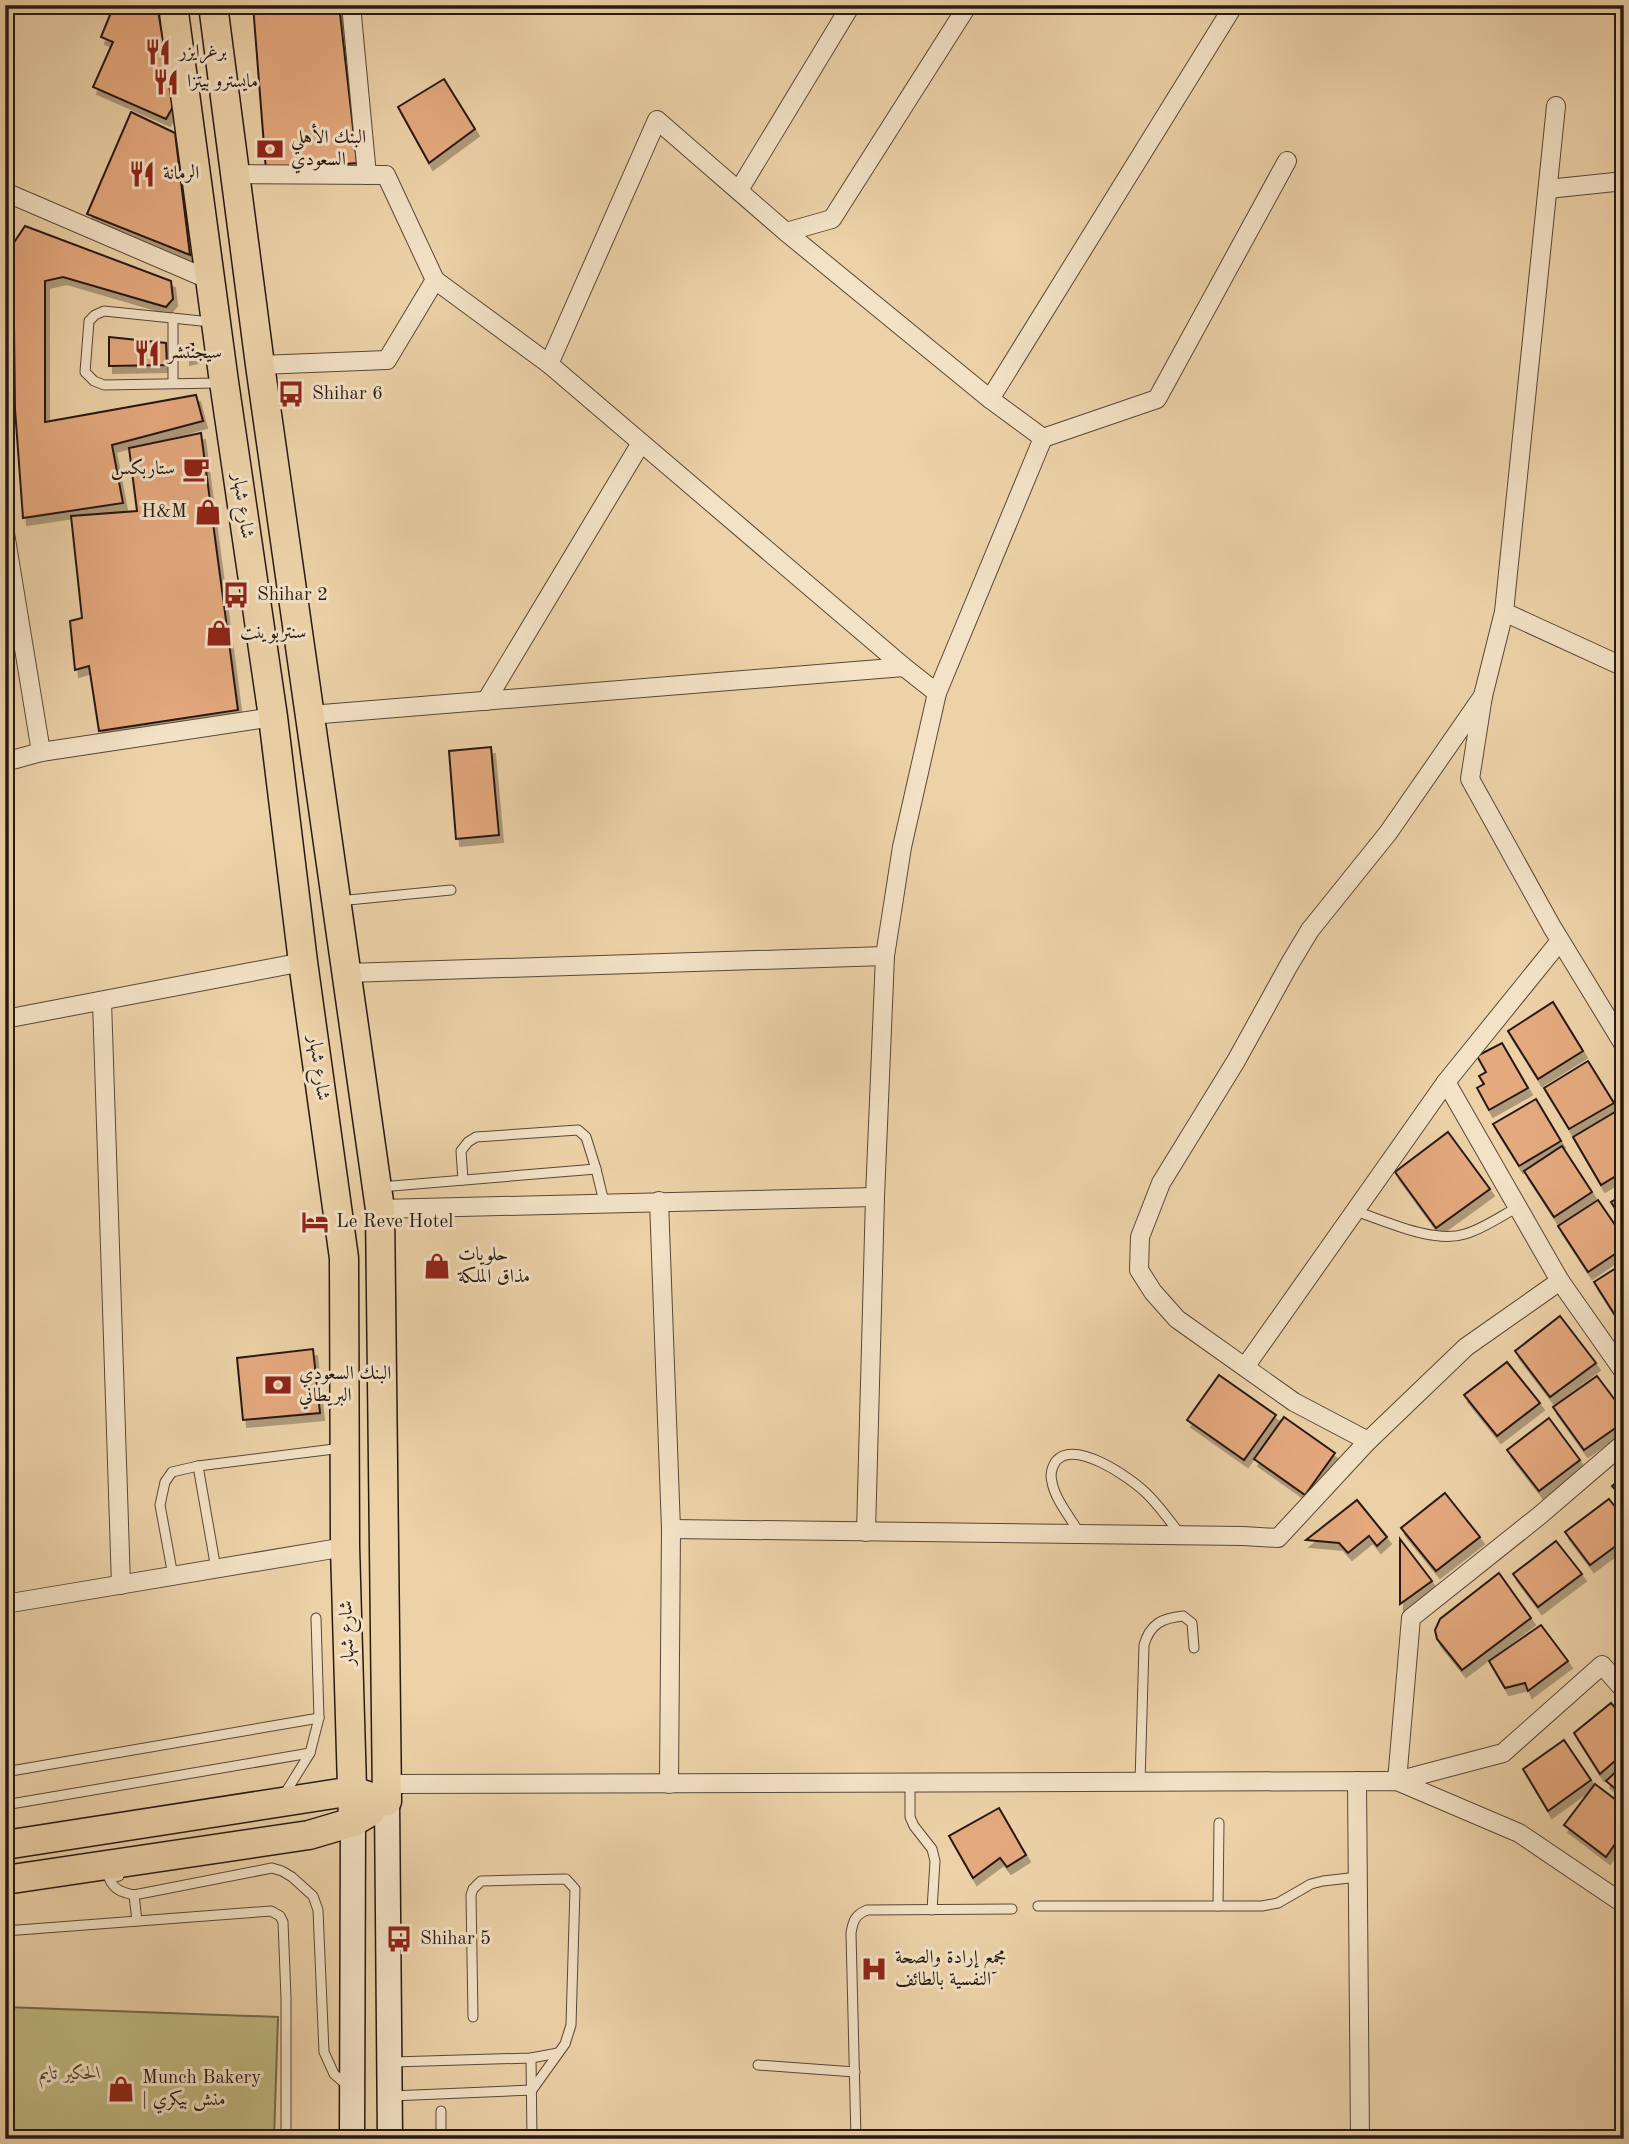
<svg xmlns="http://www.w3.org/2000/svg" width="1629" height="2144" viewBox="0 0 1629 2144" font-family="'Old Standard TT',Amiri,serif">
<defs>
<filter id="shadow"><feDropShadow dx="4" dy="7" stdDeviation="0" flood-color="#0004"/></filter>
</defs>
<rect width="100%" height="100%" fill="#edd2a8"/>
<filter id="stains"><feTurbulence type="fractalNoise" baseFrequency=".00286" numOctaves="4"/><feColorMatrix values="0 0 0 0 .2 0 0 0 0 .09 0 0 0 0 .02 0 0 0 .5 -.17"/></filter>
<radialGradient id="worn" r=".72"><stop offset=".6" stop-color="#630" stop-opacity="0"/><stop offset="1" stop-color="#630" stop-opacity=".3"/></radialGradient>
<path fill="#c0ba82" stroke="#746a4a" stroke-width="2" d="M5,2007L278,2017L274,2139H5Z"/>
<g fill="#e5a97e" stroke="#271913" stroke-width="2" filter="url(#shadow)">
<path d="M114,5H157L174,105L166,119L93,87L113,42L101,37Z"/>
<path d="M253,5H339L357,163L266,171Z"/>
<path d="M444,79L475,129L429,163L398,107Z"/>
<path d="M131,112L175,133L190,255L87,214Z"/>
<path d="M25,226L171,281L173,299L166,307L63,277L45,281V422L196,395L203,421L112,445L123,503L23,518L15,409L13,244Z"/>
<path d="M109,337L166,343L167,365L109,366Z"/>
<path d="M193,344L194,356L186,358V345Z"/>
<path d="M201,433L238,710L99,731L89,666L75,670L70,621L82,618L71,516L137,511L129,448Z"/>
<path d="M491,747L499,835L456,839L449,751Z"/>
<path d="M1553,1002L1583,1051L1538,1079L1508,1031Z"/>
<path d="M1502,1043L1528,1088L1489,1110L1477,1088L1484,1084L1479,1076L1486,1072L1477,1056Z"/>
<path d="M1588,1061L1614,1103L1569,1129L1544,1088Z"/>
<path d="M1536,1099L1561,1141L1519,1166L1493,1124Z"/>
<path d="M1615,1112L1624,1127V1171L1601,1185L1573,1137Z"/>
<path d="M1448,1132L1490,1189L1436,1228L1395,1172Z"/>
<path d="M1562,1146L1592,1192L1554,1217L1524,1171Z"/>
<path d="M1624,1194V1222L1611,1202Z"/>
<path d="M1598,1200L1624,1238V1248L1588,1272L1558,1226Z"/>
<path d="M1624,1263V1317L1618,1320L1594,1282Z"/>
<path d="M1560,1316L1596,1363L1550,1397L1515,1351Z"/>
<path d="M313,1349L320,1413L243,1420L237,1358Z"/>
<path d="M1507,1362L1540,1403L1497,1436L1464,1395Z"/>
<path d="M1219,1375L1276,1415L1244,1460L1187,1420Z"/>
<path d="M1597,1376L1624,1412V1422L1584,1450L1553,1407Z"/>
<path d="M1284,1417L1335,1453L1305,1495L1254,1459Z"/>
<path d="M1549,1418L1580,1460L1539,1491L1507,1450Z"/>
<path d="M1624,1476V1499L1612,1486Z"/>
<path d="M1445,1493L1480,1537L1436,1571L1401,1528Z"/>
<path d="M1609,1499L1624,1518V1540L1590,1565L1565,1532Z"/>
<path d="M1357,1500L1387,1537L1377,1546L1369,1536L1348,1553L1339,1543L1306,1540Z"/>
<path d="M1400,1539L1432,1581L1400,1604Z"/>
<path d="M1556,1541L1582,1574L1538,1607L1513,1574Z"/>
<path d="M1499,1573L1531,1618L1462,1670L1437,1639L1435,1630L1440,1619Z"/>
<path d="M1541,1625L1568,1661L1528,1691L1525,1683L1505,1688L1489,1661Z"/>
<path d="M1611,1703L1624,1718V1753L1600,1774L1574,1733Z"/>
<path d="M1564,1740L1591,1780L1548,1811L1523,1769Z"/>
<path d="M1624,1764V1796L1606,1781Z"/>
<path d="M1595,1784L1624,1806V1831L1606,1857L1564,1825Z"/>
<path d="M999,1808L1026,1855L1007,1867L1000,1858L973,1878L949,1836Z"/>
</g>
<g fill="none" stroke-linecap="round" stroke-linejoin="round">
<g stroke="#584738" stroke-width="11">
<g id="lane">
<path d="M211,322L104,311L95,315L89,321L85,372L94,381L104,385L219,383"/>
<path d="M173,383V318"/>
<path d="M338,901L451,890"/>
<path d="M463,1180L461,1151L468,1142L476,1137L578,1130L586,1137L596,1169"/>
<path d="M380,1187L596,1169L604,1202"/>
<path d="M1355,1211C1386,1221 1433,1244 1465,1234C1483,1229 1501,1216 1518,1207"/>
<path d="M198,1466L216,1569"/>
<path d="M1080,1534C1071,1518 1055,1500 1052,1482C1050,1475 1052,1467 1056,1461C1075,1439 1129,1477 1145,1492C1158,1504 1169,1520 1180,1534"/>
<path d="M173,1576L160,1505L165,1482L172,1472L198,1466L342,1448"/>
<path d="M5,1772L319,1718"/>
<path d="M1140,1782L1144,1645C1150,1624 1162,1618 1183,1616L1192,1623L1194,1648"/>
<path d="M910,1783V1817L914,1826L932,1849L935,1861L932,1910"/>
<path d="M284,1795L310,1753"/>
<path d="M5,1805L310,1753L319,1718L316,1618"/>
<path d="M119,1876L109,1878C114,1890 121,1892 134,1895L272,1868L282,1871L292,1877L313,1896L318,1910L324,2052L334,2074L348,2086"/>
<path d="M134,1895L137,1921"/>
<path d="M1038,1906H1262L1278,1903L1311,1884L1323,1881L1358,1877"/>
<path d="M1218,1906L1219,1823"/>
<path d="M5,1931L271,1911L280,1916L283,1922L286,1998V2139"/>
<path d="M531,2058L532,2139"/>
<path d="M393,2062L531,2058L558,2053"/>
<path d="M758,2065L855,2072"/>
<path d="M391,2096L532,2090L565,2044L571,2025L575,1889L566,1879L481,1881L473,1889L471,1895L473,2017"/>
<path d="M441,2111V2139"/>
<path d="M856,2139L851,1933C853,1921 855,1915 867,1910L1012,1909"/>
</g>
</g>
<g stroke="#584738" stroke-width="20">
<g id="street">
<path d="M351,5L367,175"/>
<path d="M235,174L386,175L435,280L387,360L260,365"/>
<path d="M1548,189L1624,181"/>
<path d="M739,190L851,5"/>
<path d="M5,192L210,280"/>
<path d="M786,232L990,399L1043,438L1157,399L1287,161"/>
<path d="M435,280L549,364L904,667L937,693L902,847L885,956L875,1197L866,1532"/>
<path d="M549,364L657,120L786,232L832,219L968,5"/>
<path d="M990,399L1234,5"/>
<path d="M5,533L41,752"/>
<path d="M1504,612L1556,106"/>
<path d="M1624,667L1504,612L1483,696L1470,779L1552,927L1624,1045"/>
<path d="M937,693L1043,438"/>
<path d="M486,701L641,443"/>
<path d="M310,715L904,667"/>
<path d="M5,762L41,752L273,717"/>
<path d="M1560,941L1446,1082L1560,1281L1624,1372"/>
<path d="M347,973L885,956"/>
<path d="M102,1001L121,1585"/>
<path d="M5,1019L303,962"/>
<path d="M659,1201L671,1529L669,1784"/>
<path d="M380,1209L875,1197"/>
<path d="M1245,1367L1446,1082"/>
<path d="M1368,1441L1294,1402L1177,1319L1153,1292L1139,1270L1140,1237L1161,1183L1236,1061L1289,965L1310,930L1388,833L1483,696"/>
<path d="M1624,1443L1539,1516L1411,1618L1397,1781L1503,1753L1602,1665L1624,1690"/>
<path d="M671,1529L1243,1536L1278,1538L1368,1441L1466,1347L1560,1281"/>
<path d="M5,1604L345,1547"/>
<path d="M1357,1781L1360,2139"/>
<path d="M387,1784L1397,1781L1519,1833L1624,1904"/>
</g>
</g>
<g stroke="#271913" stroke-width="27">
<g id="secondary">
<path d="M387,1801L390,2139"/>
<path d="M352,2139L353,1822"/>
</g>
</g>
<g stroke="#271913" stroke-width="31">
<g id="primary">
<path d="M173,5L224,382L273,717L303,962L344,1258L345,1547L353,1822"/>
<path d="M213,5L260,365L380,1209L387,1801"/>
<path d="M5,1845L353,1791L371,1797"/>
<path d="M5,1880L309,1835L353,1822L370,1812"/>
</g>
</g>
<use href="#lane" stroke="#f3e2c6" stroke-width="9"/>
<use href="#street" stroke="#f3e2c6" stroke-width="18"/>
<use href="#secondary" stroke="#f3e2c6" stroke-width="24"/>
<use href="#primary" stroke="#edd2a8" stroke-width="28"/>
</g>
<defs>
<g id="restaurant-bare" transform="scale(2.1)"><path d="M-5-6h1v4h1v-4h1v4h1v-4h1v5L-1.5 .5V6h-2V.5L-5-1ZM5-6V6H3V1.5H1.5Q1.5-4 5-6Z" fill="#8f2418" stroke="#f3e2c6" stroke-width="2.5" paint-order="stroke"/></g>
<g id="bank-bare" transform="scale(2.1)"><path d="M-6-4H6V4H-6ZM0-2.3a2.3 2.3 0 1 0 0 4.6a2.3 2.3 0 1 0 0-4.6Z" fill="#8f2418" stroke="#f3e2c6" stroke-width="2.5" paint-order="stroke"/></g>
<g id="bus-bare" transform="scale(2.1)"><path d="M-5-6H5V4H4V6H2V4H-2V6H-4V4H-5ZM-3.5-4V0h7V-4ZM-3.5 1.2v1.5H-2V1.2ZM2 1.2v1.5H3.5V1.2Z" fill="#8f2418" stroke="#f3e2c6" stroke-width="2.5" paint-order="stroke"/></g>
<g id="cafe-bare" transform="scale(2.1)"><path d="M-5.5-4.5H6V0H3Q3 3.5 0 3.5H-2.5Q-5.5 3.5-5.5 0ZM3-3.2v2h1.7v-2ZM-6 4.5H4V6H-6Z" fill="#8f2418" stroke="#f3e2c6" stroke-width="2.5" paint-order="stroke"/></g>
<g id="shop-bare" transform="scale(2.1)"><path d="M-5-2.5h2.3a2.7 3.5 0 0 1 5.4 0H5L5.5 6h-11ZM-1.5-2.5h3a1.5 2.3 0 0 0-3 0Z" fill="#8f2418" stroke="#f3e2c6" stroke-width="2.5" paint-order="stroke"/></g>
<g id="hotel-bare" transform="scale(2.1)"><path d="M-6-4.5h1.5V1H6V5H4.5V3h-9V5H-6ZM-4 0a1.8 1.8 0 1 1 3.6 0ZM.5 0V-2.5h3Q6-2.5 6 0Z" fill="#8f2418" stroke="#f3e2c6" stroke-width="2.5" paint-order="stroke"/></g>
<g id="hospital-bare" transform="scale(2.1)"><path d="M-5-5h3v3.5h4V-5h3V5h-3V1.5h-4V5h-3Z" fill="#8f2418" stroke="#f3e2c6" stroke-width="2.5" paint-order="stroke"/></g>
</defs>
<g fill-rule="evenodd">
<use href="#restaurant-bare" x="158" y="52"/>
<use href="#restaurant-bare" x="166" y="82"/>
<use href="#bank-bare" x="270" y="149"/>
<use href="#restaurant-bare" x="142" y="174"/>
<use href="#restaurant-bare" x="147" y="353"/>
<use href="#bus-bare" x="291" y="394"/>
<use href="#cafe-bare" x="196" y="469"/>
<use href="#shop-bare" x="208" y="512"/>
<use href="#bus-bare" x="236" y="595"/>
<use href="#shop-bare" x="219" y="633"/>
<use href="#hotel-bare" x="315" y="1222"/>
<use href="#shop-bare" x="437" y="1266"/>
<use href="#bank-bare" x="278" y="1385"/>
<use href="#bus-bare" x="399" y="1939"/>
<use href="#hospital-bare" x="874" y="1969"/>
<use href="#shop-bare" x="121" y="2089"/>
</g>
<g text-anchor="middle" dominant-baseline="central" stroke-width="6" stroke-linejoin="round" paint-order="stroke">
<g font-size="19" fill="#271913" stroke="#f3e2c6" text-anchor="start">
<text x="179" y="52">برغرايزر</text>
<text x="187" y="82">مايسترو بيتزا</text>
<text x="291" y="138">البنك الأهلي<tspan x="291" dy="22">السعودي</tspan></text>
<text x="163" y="174">الرمانة</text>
<text x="168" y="353">سيجنتشر</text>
<text x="312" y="394">Shihar 6</text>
<text x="175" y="469" text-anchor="end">ستاربكس</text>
<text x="187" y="512" text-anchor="end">H&amp;M</text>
<text x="257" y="595">Shihar 2</text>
<text x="240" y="633">سنتربوينت</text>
<text x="336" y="1222">Le Reve Hotel</text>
<text x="458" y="1255">حلويات<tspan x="458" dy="22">مذاق الملكة</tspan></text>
<text x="299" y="1374">البنك السعودي<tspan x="299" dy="22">البريطاني</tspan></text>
<text x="420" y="1939">Shihar 5</text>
<text x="895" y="1958">مجمع إرادة والصحة<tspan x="895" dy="22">النفسية بالطائف</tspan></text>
<text x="142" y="2078">Munch Bakery<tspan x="142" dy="22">| منش بيكري</tspan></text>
</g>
<g font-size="19" fill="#271913" stroke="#f3e2c6">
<text transform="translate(242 506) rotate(82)">شارع شهار</text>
<text transform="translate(318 1068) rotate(82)">شارع شهار</text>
<text transform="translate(348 1633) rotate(-92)">شارع شهار</text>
</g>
<g font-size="19" font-style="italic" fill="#554934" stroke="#f3e2c6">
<text x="70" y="2074">الحكير تايم</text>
</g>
</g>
<rect width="1629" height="2144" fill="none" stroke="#edd2a8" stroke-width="28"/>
<rect x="7" y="7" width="1615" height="2130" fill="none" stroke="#271913" stroke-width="3.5"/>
<rect x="14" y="14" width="1601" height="2116" fill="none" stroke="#271913" stroke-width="2"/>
<rect width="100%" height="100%" filter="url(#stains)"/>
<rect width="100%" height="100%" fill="url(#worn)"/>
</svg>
